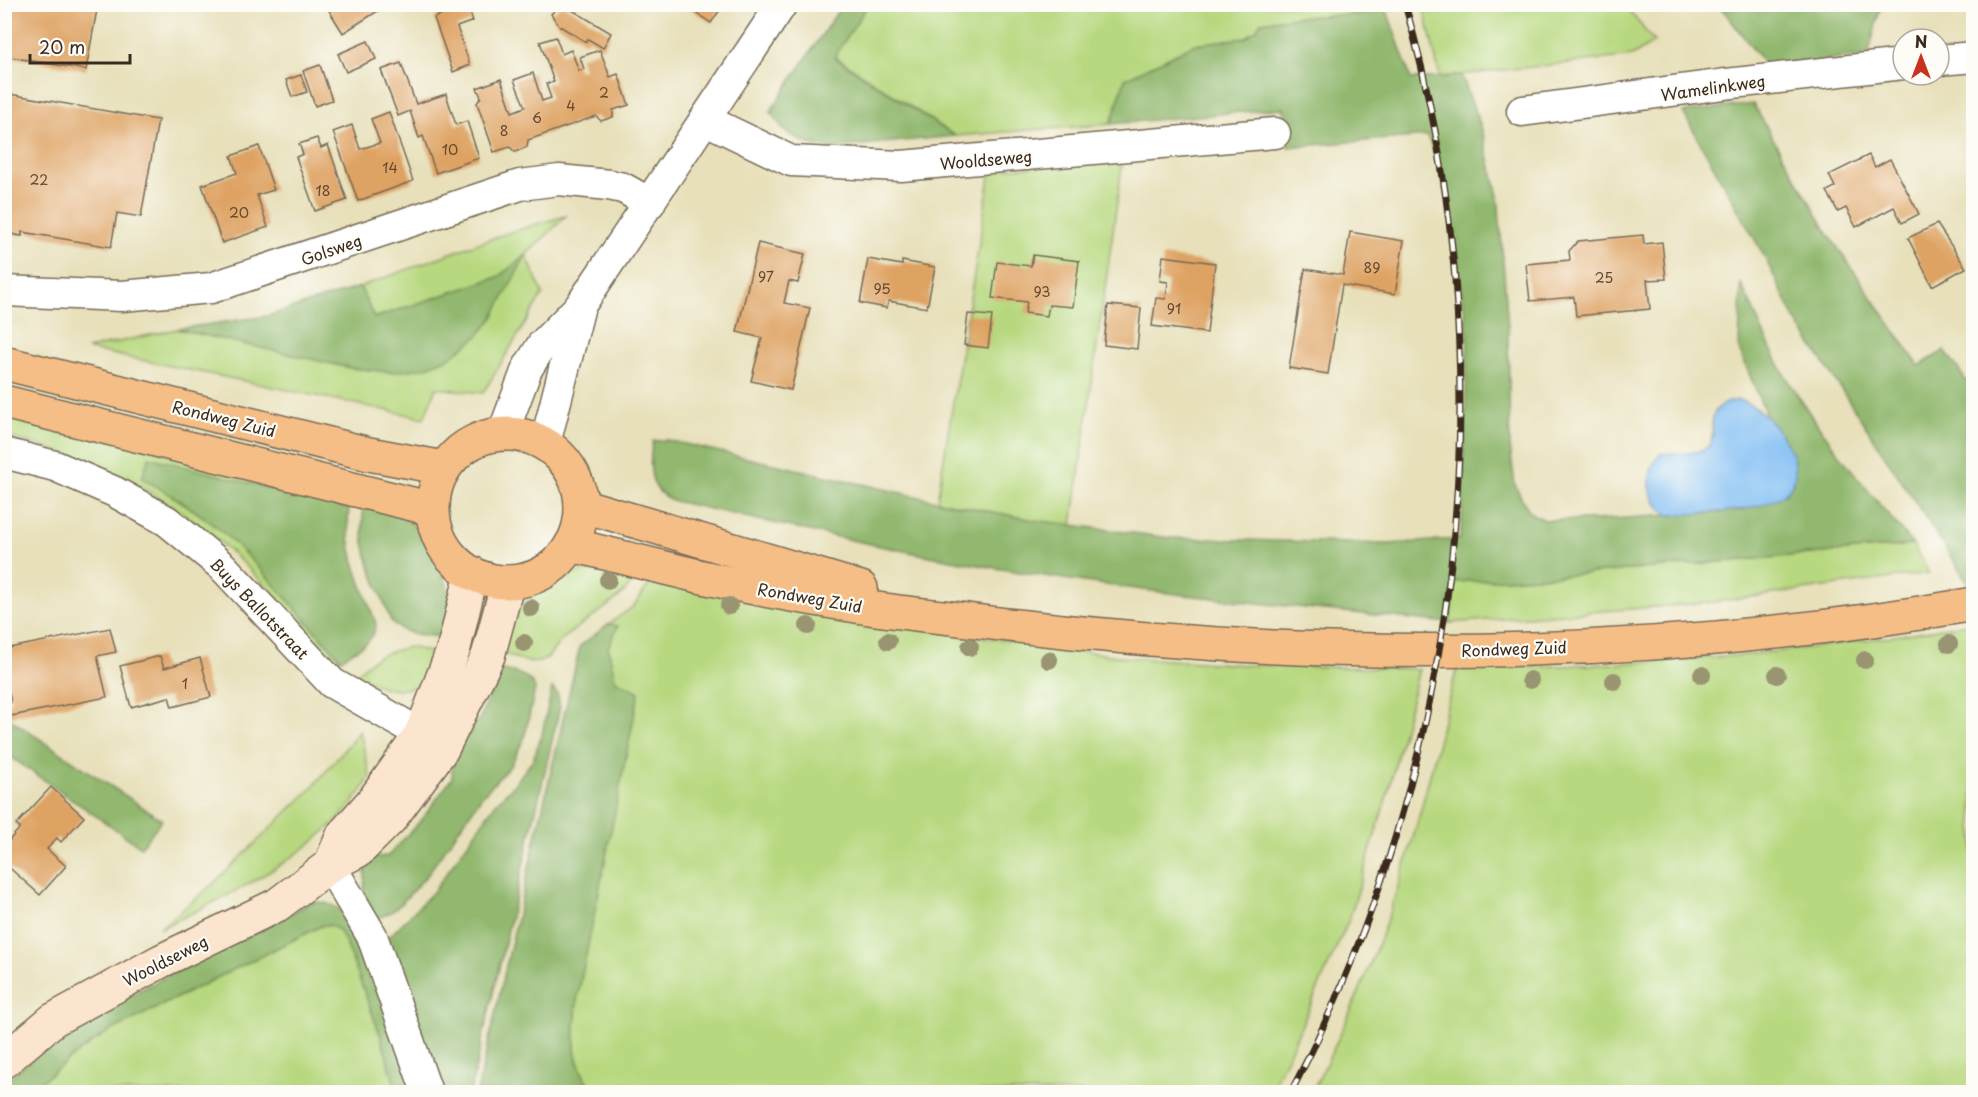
<svg xmlns="http://www.w3.org/2000/svg" width="1978" height="1097" viewBox="0 0 1978 1097" font-family="'Playpen Sans',sans-serif">
<rect width="100%" height="100%" fill="#fdfcf7"/>
<filter id="ink" filterUnits="userSpaceOnUse"><feTurbulence type="fractalNoise" baseFrequency=".0167" numOctaves="2"/><feDisplacementMap in="SourceGraphic" scale="12" xChannelSelector="R" yChannelSelector="G"/><feConvolveMatrix kernelMatrix="1 2 1 2 8 2 1 2 1" color-interpolation-filters="sRGB"/></filter>
<filter id="wash" filterUnits="userSpaceOnUse"><feTurbulence type="fractalNoise" baseFrequency=".008" numOctaves="4" result="noise"/><feDisplacementMap in="SourceGraphic" scale="24" xChannelSelector="R" yChannelSelector="G"/><feGaussianBlur stdDeviation="1.35" result="paint"/><feColorMatrix in="noise" values="0 0 0 0 0 0 0 0 0 0 0 0 0 0 0 0 0 1.4 0 .05"/><feComposite in="paint" operator="in"/></filter>
<g filter="url(#wash)">
<rect width="100%" height="100%" fill="#e7e0ba"/>
<g fill="#b7d87f" stroke="#79814e" stroke-width="1.5">
<path d="M868,5H1385L1364,14L1296,17L1261,22L1256,30L1245,38L1195,44L1125,79L1111,124L955,136L834,56Z"/>
<path d="M1423,5H1625L1654,42L1632,56L1440,77Z"/>
<path d="M1123,159L1072,525L1033,520L937,501L991,170Z"/>
<path d="M566,216L526,255L543,294L483,393L436,388L424,418L87,349L177,329L351,368L392,372L525,257L498,277L374,318L360,287C428,262 496,234 566,216Z"/>
<path d="M5,413L350,500L349,509L150,458L143,478C169,494 195,509 219,529C264,568 300,617 341,659L331,658C300,628 275,593 244,564C171,494 101,460 5,436Z"/>
<path d="M1913,545L1929,573L1706,603L1450,623L1454,582L1570,575Z"/>
<path d="M611,568L636,573C629,599 581,621 562,640C554,647 550,660 539,662C528,665 510,655 499,652L514,614L528,599L571,575L590,569Z"/>
<path d="M654,577L894,625L1124,657L1246,665L1419,669L1389,789L1350,917L1288,1056L1269,1092H593C569,1055 574,1042 577,1000L615,680L608,647L617,626L609,624L634,606Z"/>
<path d="M1973,623V1092H1312C1360,1000 1398,899 1424,798C1436,755 1444,712 1457,669C1536,667 1615,665 1693,659C1787,653 1880,639 1973,623Z"/>
<path d="M409,647L438,654L425,683L407,689L385,688L355,676C374,655 383,654 409,647Z"/>
<path d="M360,731L370,777C330,850 231,894 159,929L212,885L311,789Z"/>
<path d="M330,924L339,930L346,943L380,1034L397,1092H28L76,1054L108,1032L323,925Z"/>
</g>
<g fill="#91b86e" stroke="#667146" stroke-width="1.5">
<path d="M842,5H868L834,57L955,136L831,148L806,143L786,132L770,112Z"/>
<path d="M1385,5L1411,79L1462,76L1482,130L1498,196L1508,327L1510,448L1515,485L1524,503L1532,514L1545,520H1598L1743,510L1785,494L1793,484L1795,470L1784,439L1767,417L1739,349L1741,283C1756,314 1767,346 1785,375C1821,436 1868,490 1913,545L1570,575L1455,582L1450,623C1302,607 1154,595 1008,570C894,551 782,525 670,500C666,497 661,494 658,490C648,478 650,455 653,441L667,440L937,501L1033,520L1171,538L1389,544L1460,539L1462,519L1468,334L1445,179L1427,136L1288,147L1284,108L1111,124L1125,79L1195,44L1245,38L1256,30L1261,22L1296,17L1364,14Z"/>
<path d="M1719,5H1881L1868,56L1766,66Z"/>
<path d="M1753,104L1827,232L1919,366L1945,350L1973,391V587H1971L1795,319L1763,254L1683,112Z"/>
<path d="M526,255L491,321L476,338L449,358L424,368L392,372L351,368L177,329L267,316L360,287L374,318L498,277Z"/>
<path d="M149,457L349,509C344,549 363,587 376,624C373,645 357,648 341,659C300,617 264,568 219,529C195,509 169,494 142,478Z"/>
<path d="M365,502L404,516L417,529L446,582L450,598L445,637C426,635 405,637 391,621C377,583 355,544 365,502Z"/>
<path d="M609,624L618,626L608,647L615,680L639,692L577,1000C574,1042 569,1055 593,1092H477L580,646Z"/>
<path d="M497,669C511,672 530,673 535,689L524,739L510,766L482,796L427,875L400,905L391,912L381,917H371L363,908L366,858L388,856L423,818L452,778L453,751L463,731L479,720L490,693Z"/>
<path d="M552,688L557,693L560,707L470,1092H437L386,940L434,891L496,803L512,787L533,760L542,734Z"/>
<path d="M5,716L162,820L141,847L5,753Z"/>
<path d="M311,902C333,901 342,910 357,924L416,1092H397L380,1034L346,943C341,933 337,924 323,925L108,1032L76,1054L28,1092H5V1082C56,1035 115,1002 177,971C222,948 268,929 311,902Z"/>
</g>
<path fill="#80bef4" stroke="#5e7489" stroke-width="1.5" d="M1738,400C1758,405 1774,423 1785,441C1831,517 1712,512 1668,515C1647,501 1644,473 1660,454C1674,452 1694,456 1706,448C1724,435 1694,408 1738,400Z"/>
<g id="blocks">
<g fill="#dea262">
<path d="M4,4H98L86,70L4,56Z"/>
<path d="M325,4H389L343,33Z"/>
<path d="M463,4H467L473,21L457,27L470,65L453,72L434,18Z"/>
<path d="M562,4L611,33L603,48L588,39L586,42L558,25L551,14Z"/>
<path d="M683,4H724L711,23Z"/>
<path d="M556,37L562,54L571,50L579,71L584,69L580,57L600,50L610,77L618,74L629,105L613,110V117L601,121L596,116L528,140L527,147L515,152L510,147L494,152L477,103L481,97L477,88L501,79L512,112L525,107L514,80L533,73L542,101L551,98L546,84L554,82L540,42Z"/>
<path d="M368,41L376,59L346,72L338,54Z"/>
<path d="M401,63L416,104L446,94L456,125L467,121L479,158L436,173L423,136L419,138L410,111L398,116L381,70Z"/>
<path d="M320,65L332,100L315,106L303,71Z"/>
<path d="M301,75L307,92L292,97L286,80Z"/>
<path d="M4,93L158,120L141,217L117,213L111,247L22,232V236L4,233Z"/>
<path d="M389,112L413,181L358,201L333,132L352,125L360,149L380,143L371,119Z"/>
<path d="M317,138L321,148L328,145L347,200L315,211L296,157L303,154L299,144Z"/>
<path d="M259,146L274,190L257,195L268,227L222,243L202,185L237,173L231,156Z"/>
<path d="M1869,155L1875,167L1890,159L1919,214L1902,223L1894,207L1856,227L1846,208L1838,212L1827,191L1835,187L1829,175Z"/>
<path d="M1937,224L1966,268L1932,286L1908,238Z"/>
<path d="M1350,232L1404,241L1395,294L1342,285L1328,374L1289,368L1305,269L1343,275Z"/>
<path d="M1643,235L1644,244L1662,242L1666,279L1647,280L1650,309L1576,316L1574,297L1530,301L1526,264L1570,260L1569,251L1578,241Z"/>
<path d="M758,243L805,254L798,283L789,281L784,303L810,308L791,390L751,381L762,338L737,332Z"/>
<path d="M1033,255L1079,261L1073,307L1049,305L1047,316L1025,313L1027,302L992,298L997,262L1031,266Z"/>
<path d="M1163,256L1215,263L1207,333L1152,326L1156,298L1166,299L1168,282L1160,281Z"/>
<path d="M868,259L902,265V261L935,267L927,308L888,301L887,308L860,303Z"/>
<path d="M1108,305L1141,308L1137,349L1104,345Z"/>
<path d="M968,314L992,316L988,348L964,345Z"/>
<path d="M110,628L116,652L97,656L107,697L6,717L4,703L11,702L4,670V649Z"/>
<path d="M160,656L164,668L200,658L211,697L172,707L169,697L131,707L120,666Z"/>
<path d="M51,787L84,817L61,842L57,838L47,849L66,866L40,895L4,863V846L20,828L16,825Z"/>
</g>
</g>
</g>
<g filter="url(#ink)">
<use href="#blocks" fill-opacity="0" stroke="#776a55" stroke-width="1.5"/>
<g fill="none" stroke-linecap="round" stroke-linejoin="round">
<g stroke="#776a55" stroke-width="33">
<g id="minor">
<path d="M1939,60L1974,57"/>
<path d="M1522,111L1725,84L1903,64"/>
<path d="M706,120L791,161L901,166L1275,133"/>
<path d="M4,291L122,296L211,288L520,185L559,180L609,185L623,188L650,203"/>
<path d="M503,433L527,369L542,345L580,306L782,4"/>
<path d="M545,444L579,310"/>
<path d="M4,453L55,466L115,492L167,521L222,566L332,683L421,734L440,748"/>
<path d="M330,865L372,936L427,1092"/>
</g>
</g>
<g stroke="#776a55" stroke-width="36">
<g id="secondary">
<path d="M332,861L343,835L374,800L421,734L454,648L472,573"/>
<path d="M4,1061L53,1020L161,961L277,905L330,865L359,850L390,819L442,749L488,656L508,582"/>
</g>
</g>
<g stroke="#776a55" stroke-width="36">
<g id="primary">
<path d="M4,363L369,454L444,468"/>
<path d="M4,402L432,509"/>
<circle cx="507" cy="508" r="74"/>
<path d="M581,505L861,588"/>
<path d="M571,545C619,556 667,569 716,580C764,591 814,599 863,607C900,613 938,616 975,621C1306,663 1645,662 1974,604"/>
</g>
</g>
<use href="#minor" stroke="#fff" stroke-width="30"/>
<use href="#secondary" stroke="#fbe5cf" stroke-width="33"/>
<use href="#primary" stroke="#f6be87" stroke-width="33"/>
<g stroke="#3b2a1e" stroke-width="7">
<path id="rail" d="M1291,1092C1464,763 1508,363 1405,4"/>
</g>
<use href="#rail" stroke="#fdfcf7" stroke-width="4.5" stroke-dasharray="14" stroke-linecap="butt"/>
</g>
<g fill="#999471">
<circle cx="608" cy="580" r="9"/>
<circle cx="729" cy="606" r="9"/>
<circle cx="531" cy="608" r="9"/>
<circle cx="808" cy="626" r="9"/>
<circle cx="888" cy="641" r="9"/>
<circle cx="524" cy="643" r="9"/>
<circle cx="1949" cy="644" r="9"/>
<circle cx="970" cy="647" r="9"/>
<circle cx="1049" cy="660" r="9"/>
<circle cx="1865" cy="660" r="9"/>
<circle cx="1702" cy="675" r="9"/>
<circle cx="1777" cy="675" r="9"/>
<circle cx="1530" cy="680" r="9"/>
<circle cx="1614" cy="681" r="9"/>
</g>
</g>
<g text-anchor="middle" dominant-baseline="central" stroke-width="4.5" stroke-linejoin="round" paint-order="stroke">
<g font-size="14" fill="#64482f">
<text x="604" y="92">2</text>
<text x="571" y="105">4</text>
<text x="537" y="117">6</text>
<text x="504" y="130">8</text>
<text x="450" y="149">10</text>
<text x="390" y="167">14</text>
<text x="39" y="179">22</text>
<text x="323" y="190">18</text>
<text x="239" y="212">20</text>
<text x="1372" y="267">89</text>
<text x="766" y="276">97</text>
<text x="1604" y="277">25</text>
<text x="882" y="288">95</text>
<text x="1042" y="291">93</text>
<text x="1174" y="308">91</text>
<text x="185" y="683">1</text>
</g>
<g font-size="16" fill="#3b2a1e" stroke="#fdfcf7">
<text transform="translate(1713 87) rotate(-8)">Wamelinkweg</text>
<text transform="translate(986 159) rotate(-5)">Wooldseweg</text>
<text transform="translate(331 249) rotate(-19)">Golsweg</text>
<text transform="translate(224 418) rotate(14)">Rondweg Zuid</text>
<text transform="translate(810 597) rotate(10)">Rondweg Zuid</text>
<text transform="translate(260 608) rotate(46)">Buys Ballotstraat</text>
<text transform="translate(1514 648) rotate(-2)">Rondweg Zuid</text>
<text transform="translate(165 960) rotate(-27)">Wooldseweg</text>
</g>
</g>
<rect width="1978" height="1097" fill="none" stroke="#fdfcf7" stroke-width="24"/>
<g transform="translate(1921 57)"><circle r="28" fill="#fdfcf7" stroke="#afa8a0" stroke-width="1.5"/>
<path d="M0-4.5L10 22L0 15L-10 22Z" fill="#c8321e"/>
<text y="-9" font-size="16" font-weight="bold" text-anchor="middle" fill="#3b2a1e">N</text>
</g>
<path d="M30 54v9h100v-9" fill="none" stroke="#3b2a1e" stroke-width="3"/>
<text x="39" y="54" font-size="18" fill="#3b2a1e" stroke="#fdfcf7" stroke-width="4.5" paint-order="stroke">20 m</text>
</svg>
